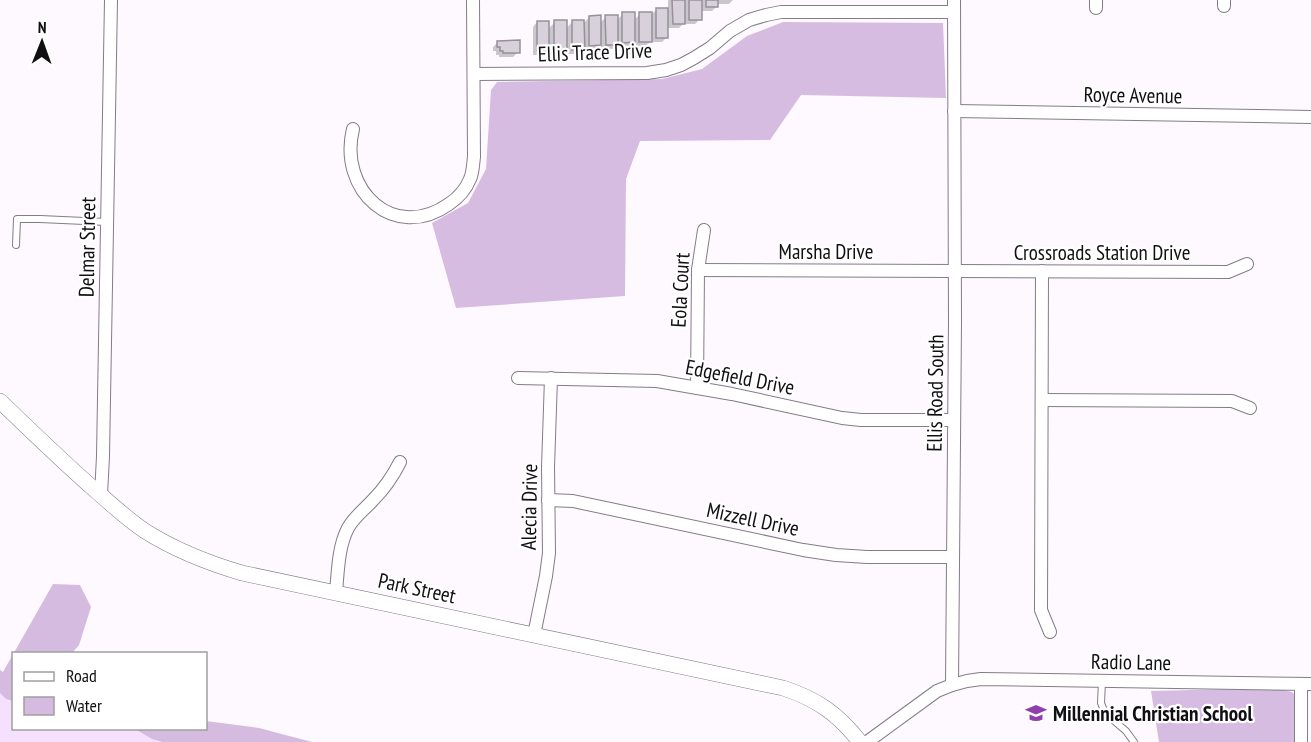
<svg xmlns="http://www.w3.org/2000/svg" width="1311" height="742" viewBox="0 0 1311 742" font-family="'PT Sans Narrow',sans-serif">
<rect width="100%" height="100%" fill="#fdf9ff"/>
<path fill="#f5e1fd" d="M0,693L6,699L13,701L14,728L135,729L152,739L162,742H0Z"/>
<g fill="#d6bce1">
<path d="M783,22L943,23L946,98L801,95L770,140L640,141L626,179L625,296L456,308L432,223L468,203L486,169L491,90L497,82L662,79L702,69L747,36Z"/>
<path d="M1275,688L1292,692L1297,698L1296,742H1159L1151,691Z"/>
</g>
<g fill="#d5bbe0">
<path d="M53,584L80,585L91,607L79,645L72,653L14,654L13,701L6,699L0,693V670L3,672Z"/>
<path d="M206,721L259,728L312,742H162L152,739L135,729L206,728Z"/>
</g>
<g fill="#0003">
<path d="M668,0H733L729,4H717V6L712,11H700V19L695,24H685V22L679,28H667V37L662,42H650L646,46H635V40L629,47H618V43L612,49H601V43L595,50H583L578,54H568V47L561,54H550V48L543,55H533V27L537,22L548,29L555,22L566,29L572,22H585L589,17L600,23L606,17L617,20L623,14L634,20L640,14L650,16L657,9H668Z"/>
<path d="M498,42L518,52L513,57H499V55H496V51H493V47Z"/>
</g>
<g fill="#d8d1db" stroke="#97909a" stroke-width="1.5">
<path d="M672,0H685V24H673Z"/>
<rect x="689" y="0" width="13" height="20"/>
<rect x="706" y="0" width="12" height="7"/>
<rect x="656" y="8" width="12" height="30"/>
<path d="M622,12H635V42L622,43Z"/>
<rect x="639" y="12" width="13" height="30"/>
<path d="M601,15V45L589,46V16Z"/>
<path d="M605,15H618V45H606Z"/>
<rect x="554" y="20" width="13" height="30"/>
<path d="M572,20H584L585,50H572Z"/>
<rect x="537" y="21" width="12" height="30"/>
<path d="M520,40V53H503V51H500V47H497V41Z"/>
</g>
<g fill="none" stroke-linecap="round" stroke-linejoin="round">
<g stroke="#837d86" stroke-width="8">
<g id="service">
<path d="M16,245L17,219H40L107,222"/>
<path d="M1102,681L1101,703L1105,713L1126,731L1134,742"/>
</g>
</g>
<g stroke="#837d86" stroke-width="14">
<g id="minor">
<path d="M1096,0V8"/>
<path d="M1224,0V6"/>
<path d="M474,74L647,73L666,70L681,65L694,58L710,48L730,31L749,20L766,15L781,12H954"/>
<path d="M954,111L1311,117"/>
<path d="M353,129C338,190 394,243 449,204C458,198 466,189 470,179C473,173 473,164 474,157L473,0"/>
<path d="M698,270L1228,272L1247,264"/>
<path d="M1042,271L1041,610L1050,632"/>
<path d="M518,378L657,381L732,394L842,418L861,420H954"/>
<path d="M697,388L698,270L704,230"/>
<path d="M1042,400L1232,401L1250,408"/>
<path d="M101,495L103,456L111,0"/>
<path d="M548,500L573,501L803,550L836,555L867,557H952"/>
<path d="M336,592C338,572 338,547 348,528C354,517 365,509 373,500C384,489 393,476 400,462"/>
<path d="M534,635L546,576L549,553L548,467L551,378"/>
<path d="M1301,684V742"/>
<path d="M952,685L955,321L954,0"/>
<path d="M867,742L937,691L952,685L967,681L981,679L1311,684"/>
</g>
</g>
<g stroke="#837d86" stroke-width="16">
<path id="tertiary" d="M0,401C31,431 62,461 95,490C111,504 127,519 145,531C175,550 208,563 242,573L783,688C817,699 838,714 860,742"/>
</g>
<use href="#service" stroke="#fff" stroke-width="6"/>
<use href="#minor" stroke="#fff" stroke-width="12"/>
<use href="#tertiary" stroke="#fff" stroke-width="15"/>
</g>
<defs>
<g id="school-bare" transform="scale(1.62)"><path d="M0-5L7-2L0 1L-7-2ZM-4 1L0 2.5L4 1V4Q0 6-4 4Z" fill="#913fae" stroke="#fff" stroke-width="2.5" paint-order="stroke"/></g>
</defs>
<g fill-rule="evenodd">
<use href="#school-bare" x="1036" y="713"/>
</g>
<g text-anchor="middle" dominant-baseline="central" stroke-width="4.5" stroke-linejoin="round" paint-order="stroke">
<g font-size="21" fill="#110f12" stroke="#fff">
<text transform="translate(595 52) rotate(-2)">Ellis Trace Drive</text>
<text transform="translate(1133 95) rotate(1)">Royce Avenue</text>
<text transform="translate(87 247) rotate(-89)">Delmar Street</text>
<text x="826" y="251">Marsha Drive</text>
<text x="1102" y="252">Crossroads Station Drive</text>
<text transform="translate(680 290) rotate(-87)">Eola Court</text>
<text transform="translate(740 377) rotate(11)">Edgefield Drive</text>
<text transform="translate(935 393) rotate(-89)">Ellis Road South</text>
<text transform="translate(529 507) rotate(-89)">Alecia Drive</text>
<text transform="translate(753 519) rotate(12)">Mizzell Drive</text>
<text transform="translate(417 588) rotate(12)">Park Street</text>
<text transform="translate(1131 662) rotate(1)">Radio Lane</text>
</g>
<g font-size="21" font-weight="bold" fill="#110f12" stroke="#fff" text-anchor="start">
<text x="1053" y="713">Millennial Christian School</text>
</g>
</g>
<rect x="12" y="652" width="195" height="78" fill="#ffffff" stroke="#a09fa0" stroke-width="1.5"/>
<rect x="24" y="672" width="30" height="9" fill="#ffffff" stroke="#a09fa0" stroke-width="1.5"/>
<text x="66" y="682" font-size="18" fill="#110f12">Road</text>
<rect x="24" y="697" width="30" height="18" fill="#d5bbe0" stroke="#a09fa0" stroke-width="1.5"/>
<text x="66" y="712" font-size="18" fill="#110f12">Water</text>
<g transform="translate(42 42) rotate(1)" stroke="#ffffff" stroke-width="4.5" paint-order="stroke">
<path d="M0-4.5L10 22L0 15L-10 22Z" fill="#110f12"/>
<text y="-9" font-size="16" font-weight="bold" text-anchor="middle" fill="#110f12">N</text>
</g>
</svg>
